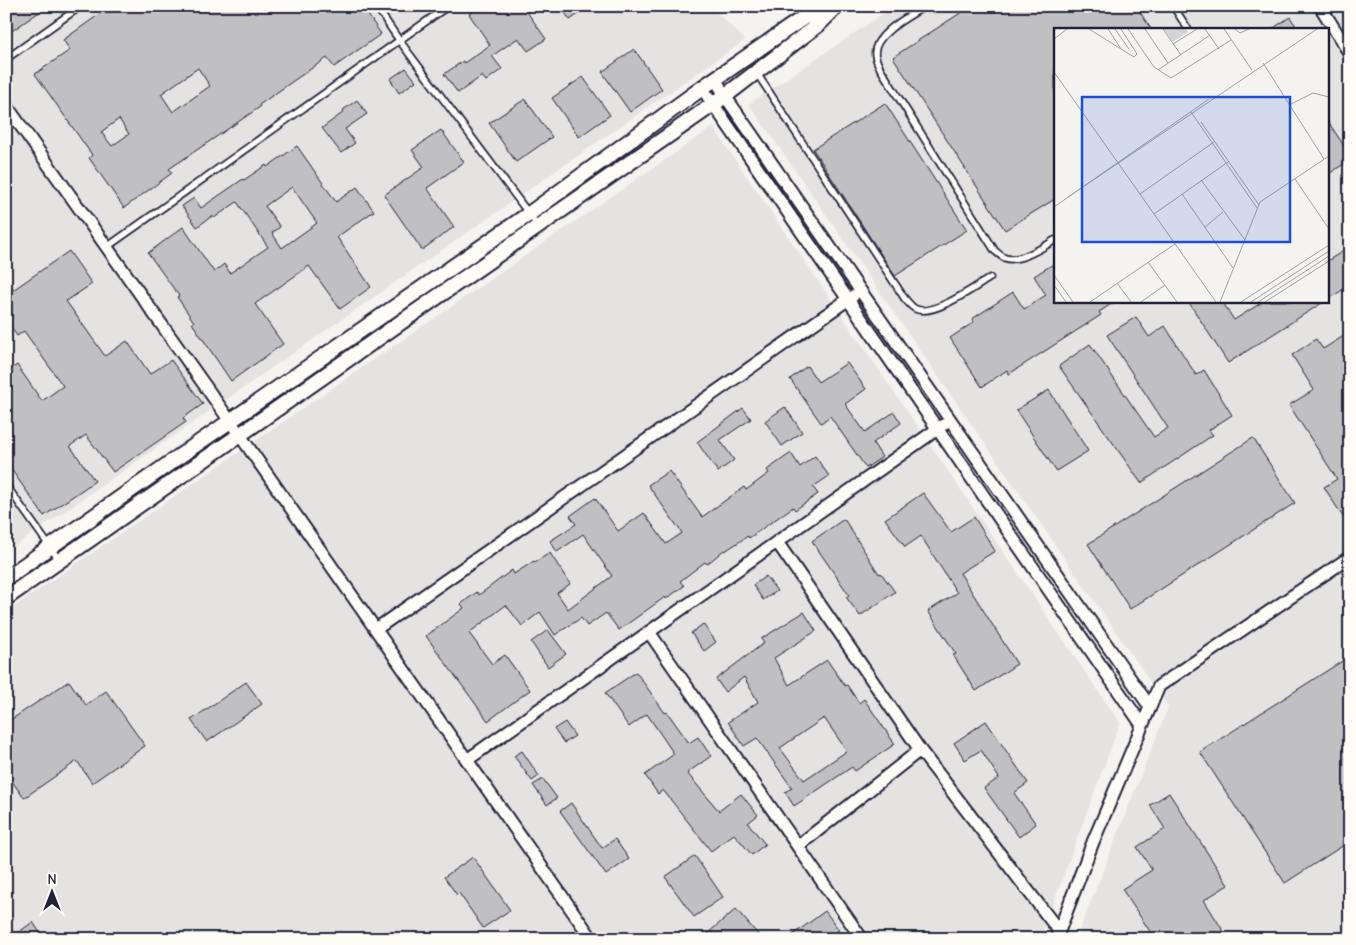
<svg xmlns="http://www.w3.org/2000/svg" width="1356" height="945" viewBox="0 0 1356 945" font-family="'Comic Neue',sans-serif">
<rect width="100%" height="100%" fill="#f4f3ef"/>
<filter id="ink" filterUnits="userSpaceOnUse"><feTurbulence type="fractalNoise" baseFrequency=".02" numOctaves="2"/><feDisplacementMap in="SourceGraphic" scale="10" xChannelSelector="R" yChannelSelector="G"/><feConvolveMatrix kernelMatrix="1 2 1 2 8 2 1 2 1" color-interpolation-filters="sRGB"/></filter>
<g filter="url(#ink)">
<g fill="#e4e3e2" fill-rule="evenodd">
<path d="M6,6H710L745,40L6,552Z"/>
<path d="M895,6H1350V939H1076L1168,707L749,104ZM1055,29H1327V301H1055Z"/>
<path d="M713,127L1120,723L1040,939H6V612Z"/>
</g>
<g fill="#c0bfc2" stroke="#22223b" fill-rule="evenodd">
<path d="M6,6H48L6,35Z"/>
<path d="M111,6H362L381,34L334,67L327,58L296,79L259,105L260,107L169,169L172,173L124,208L89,158L92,155L35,74L70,50L63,40ZM198,68L210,86L173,112L161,94ZM119,119L129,134L112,146L101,132Z"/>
<path d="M480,6H523L546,39L528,51L518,38L492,56L502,69L486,81L482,76L458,93L444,74L463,61L464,63L490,45L469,14Z"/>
<path d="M560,6H590L570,20Z"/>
<path d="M971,6H1136L1151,29H1055V199L1005,230L893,57Z"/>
<path d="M1290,17L1298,29H1272Z"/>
<path d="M634,49L662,89L630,112L602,72Z"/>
<path d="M406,68L416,81L399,93L390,79Z"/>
<path d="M583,77L610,115L579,137L552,98Z"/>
<path d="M525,99L552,137L516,162L489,123Z"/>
<path d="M357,100L367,114L345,129L355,143L341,153L322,128L344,112L343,110Z"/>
<path d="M885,103L967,230L895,276L813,149Z"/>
<path d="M1327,120L1350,155V160L1327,175Z"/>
<path d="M441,130L464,162L427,188L454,227L422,250L384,195L424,167L412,150Z"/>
<path d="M297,146L336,202L357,187L374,211L337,237L371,287L340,309L309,266L255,304L283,344L231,381L192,323L194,322L177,297L179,296L148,253L183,227L214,272L224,264L230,273L268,247L237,202L214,218L212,216L197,227L182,206L194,198L201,208L243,179L244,180L266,165L267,167ZM292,187L317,223L282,248L272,233L280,227L265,206Z"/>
<path d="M1350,247V285L1327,300V261Z"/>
<path d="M69,251L92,284L66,301L105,356L127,341L150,374L171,360L203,404L183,418L186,422L113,472L86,435L70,446L95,481L44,516L6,462V372L17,365L42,401L63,386L24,331L17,336L6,320V281L13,290Z"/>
<path d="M1055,263V301H1116L1099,312L1101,315L1009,374L1007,370L982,387L950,338L974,322L972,319L1013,292L1024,309L1046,295L1034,276Z"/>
<path d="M1188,301H1222L1234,320L1264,301H1325L1228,363Z"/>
<path d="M1136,317L1149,337L1165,326L1196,375L1204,370L1232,415L1209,430L1213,435L1141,483L1059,366L1090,344L1154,437L1168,428L1107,335Z"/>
<path d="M1350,332V512L1343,517L1324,487L1337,479L1289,405L1314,390L1292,355L1316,339L1323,349Z"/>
<path d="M847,363L866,389L845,404L865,432L894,412L901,423L873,443L882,457L866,468L830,416L821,423L790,379L807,366L818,382Z"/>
<path d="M1049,390L1088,451L1056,471L1016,410Z"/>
<path d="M785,407L802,432L782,446L765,421Z"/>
<path d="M743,408L751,419L720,440L734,460L718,472L697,442Z"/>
<path d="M1253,438L1295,503L1130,609L1088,544Z"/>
<path d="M791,453L800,467L815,456L829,476L813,487L818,494L795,510L793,507L749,538L748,536L725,551L724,550L707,564L705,562L680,581L684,586L666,599L665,597L619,630L606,613L587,626L581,618L555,635L540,612L522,626L506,605L469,633L492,664L505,655L530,690L488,721L426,636L464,608L461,604L477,592L479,595L512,570L514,574L534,561L535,562L550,553L570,584L557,593L568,609L612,576L583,534L557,552L550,541L576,524L570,516L595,498L618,531L644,513L666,544L682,533L648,485L669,471L702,517L744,487L746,490L769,473L767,470Z"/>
<path d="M923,493L951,532L974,517L995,551L960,573L1017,664L976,691L953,655L956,654L928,611L957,593L921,536L905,547L885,519Z"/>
<path d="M844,519L879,574L881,573L895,592L860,616L846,597L849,595L812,541Z"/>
<path d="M766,576L777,591L763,600L753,585Z"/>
<path d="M804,612L816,631L774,658L789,685L827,660L845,686L847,685L859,703L864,699L895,744L855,771L852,767L794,806L785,792L792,788L757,738L744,746L728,722L758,702L744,677L725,692L716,679L764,643L761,639ZM824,718L847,751L804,780L780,748Z"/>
<path d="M703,624L716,642L704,651L691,633Z"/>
<path d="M548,630L566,654L548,667L531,642Z"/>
<path d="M1350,656V841L1285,883L1200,752Z"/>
<path d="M636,672L665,713L667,712L689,743L698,737L711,756L687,773L719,811L741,794L758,815L748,823L765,844L752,855L734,834L711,851L663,790L658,794L645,775L674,754L647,714L629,727L605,693Z"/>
<path d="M69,681L86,705L106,691L145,746L92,783L77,761L24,798L6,773V723Z"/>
<path d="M246,682L262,704L207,742L191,720Z"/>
<path d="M986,721L1028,783L1014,793L1036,824L1019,837L984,788L999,778L981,750L965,760L954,743Z"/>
<path d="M565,722L575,736L564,743L554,729Z"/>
<path d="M522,751L539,776L532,781L514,756Z"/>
<path d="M543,779L557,798L547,805L533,785Z"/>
<path d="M1169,793L1228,885L1204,900L1224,932L1214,939H1155L1122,889L1152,870L1137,847L1165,829L1150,805Z"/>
<path d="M571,803L602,848L615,839L629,859L606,875L560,811Z"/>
<path d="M695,856L723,897L694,917L665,877Z"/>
<path d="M473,857L510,910L483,928L459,893L457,895L444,877Z"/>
<path d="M736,909L762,939H713L708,933Z"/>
<path d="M825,911L839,930L837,931L842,939H787Z"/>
<path d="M33,922L44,939H9Z"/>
</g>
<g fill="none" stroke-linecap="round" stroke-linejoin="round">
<g stroke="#22223b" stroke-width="9">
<g id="service">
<path d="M376,6L399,40L538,226"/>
<path d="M925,6C910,16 875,33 875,53C875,58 878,64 880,68L995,251C998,253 1002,257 1005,258C1019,263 1043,247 1055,240"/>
<path d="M1173,6L1188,29"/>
<path d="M6,59L81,6"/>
<path d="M756,72L905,299C908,302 912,308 916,309C933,317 975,287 990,278"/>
<path d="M107,247L448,6"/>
<path d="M6,485L60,561"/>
</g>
</g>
<g stroke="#22223b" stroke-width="15">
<g id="minor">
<path d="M1320,6L1350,54"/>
<path d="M716,80L725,96L1150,707"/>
<path d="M702,88L1142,725"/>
<path d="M6,105L230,421L592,939"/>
<path d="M777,542L920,750L1059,931"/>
<path d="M376,629L853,296"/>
<path d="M649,632L862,939"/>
<path d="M467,760L943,425"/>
<path d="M798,846L920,750"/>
<path d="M1056,939L1093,842L1159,686L1350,557"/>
</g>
</g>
<g stroke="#22223b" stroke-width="18">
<g id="tertiary">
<path d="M6,578L194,446L529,214L702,88L803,18L832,8"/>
<path d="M6,598L725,96L819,24L837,6"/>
</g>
</g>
<use href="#service" stroke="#fdfcf7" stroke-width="5.5"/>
<use href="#minor" stroke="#fdfcf7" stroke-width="11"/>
<use href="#tertiary" stroke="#fdfcf7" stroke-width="14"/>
</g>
</g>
<g transform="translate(1054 28)">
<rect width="275" height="275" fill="#f4f3ef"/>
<path d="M110,1H132L134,4L119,14Z" fill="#d5d4d5"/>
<path fill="none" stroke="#a09fa7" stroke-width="1" d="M35,1L80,29L83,26L67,1M54,1L67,21M61,1L75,21M74,1L100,39L117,50L177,12M91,1L114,35M109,1L127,27M151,1L165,21M170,1L198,42M181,1L186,5L195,1M0,11L13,1M119,16L143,1M209,35L270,131M104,42L156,7M0,44L162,274M235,77L259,65L275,69M137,84L203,180M147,94L205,177M241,151L275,201M147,152L191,212M86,166L160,114M128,166L179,240M14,169L263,1M0,179L155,71M100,186L174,134M151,199L169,184M94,234L123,274M0,247L19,274M63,255L77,274M0,257L12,274M36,274L121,216M87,274L111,257M166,274L206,174L275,128M187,274L275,217M197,274L275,223M204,274L275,228M211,274L275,233"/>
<path fill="#1d4ed8" fill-opacity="0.15" stroke="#1d4ed8" stroke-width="2.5" d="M28,69H236V214H28Z"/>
<rect width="275" height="275" fill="none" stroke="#22223b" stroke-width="2.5"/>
</g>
<rect width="1356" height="945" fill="none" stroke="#fdfcf7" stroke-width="25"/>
<rect x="12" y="12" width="1331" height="920" fill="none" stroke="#22223b" stroke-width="2" filter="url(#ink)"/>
<g transform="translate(52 892)" stroke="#fdfcf7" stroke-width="4" paint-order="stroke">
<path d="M0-4L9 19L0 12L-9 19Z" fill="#22223b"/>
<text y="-8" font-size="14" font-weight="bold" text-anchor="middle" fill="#22223b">N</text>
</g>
</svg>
